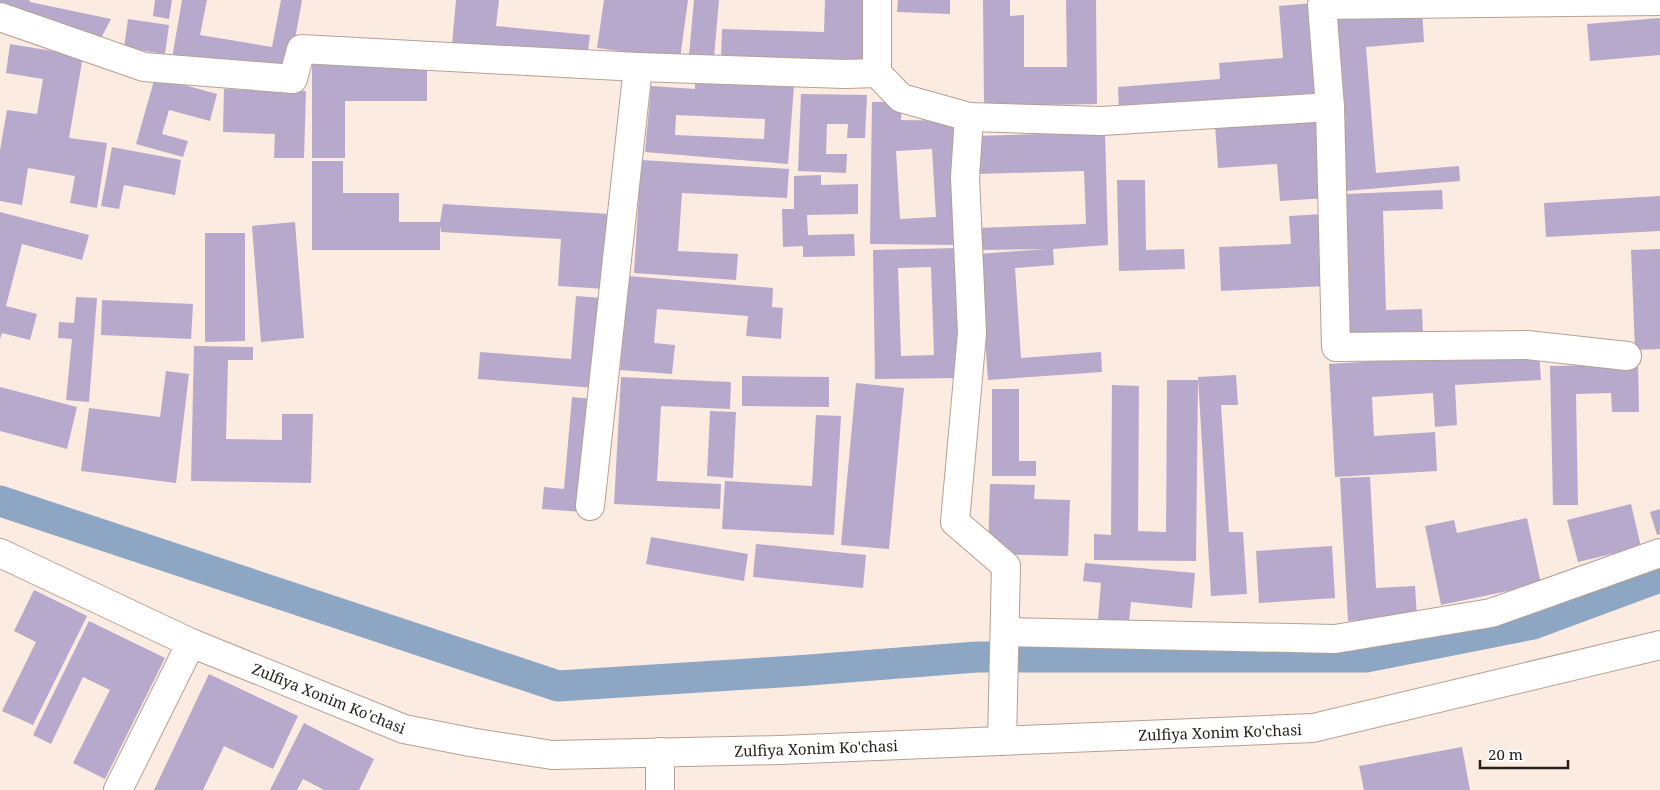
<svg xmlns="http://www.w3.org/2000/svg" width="1660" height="790" viewBox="0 0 1660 790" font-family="'Noto Serif',serif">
<rect width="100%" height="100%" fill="#fcebe0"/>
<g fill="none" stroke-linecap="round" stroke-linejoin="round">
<path stroke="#8da6c4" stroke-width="31" d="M0,501L558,686L796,671L977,657H1366L1533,624L1660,577"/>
</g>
<g fill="#b7a9cc" fill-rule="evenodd">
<path d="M0,0H29L30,2L111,19L100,40L0,14Z"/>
<path d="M155,0H172L169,19L153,16Z"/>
<path d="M182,0H207L200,35L272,47L281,0H302L288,78L172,58Z"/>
<path d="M456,0H499L496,26L590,35L587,58L452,44Z"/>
<path d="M604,0H688L680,59L597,48Z"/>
<path d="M694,0H719L714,57L689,55Z"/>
<path d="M825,0H864L863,64L721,60L722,29L824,32Z"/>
<path d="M898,0H950V14L897,12Z"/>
<path d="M983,0H1010V16L1024,15V67H1067L1066,0H1096L1097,104L984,106Z"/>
<path d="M1314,3L1321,94L1119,110L1118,87L1220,79L1219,63L1283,58L1279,6Z"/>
<path d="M1422,9L1424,42L1366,47L1376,173L1459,166L1460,181L1346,191L1332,17Z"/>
<path d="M1660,18V55L1590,61L1587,24Z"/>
<path d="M128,19L169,25L165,54L124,48Z"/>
<path d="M10,44L83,56L69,138L107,143L97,208L70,203L75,176L28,168L22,205L0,201V150L7,110L37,114L43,79L6,73Z"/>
<path d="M427,63V101H345V158H312V64Z"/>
<path d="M155,77L217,94L210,121L169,110L162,134L188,141L183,157L136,144Z"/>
<path d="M695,78L794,86L788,164L645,152L651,86L695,89ZM676,115L765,119L764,139L675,135Z"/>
<path d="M224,89L306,91L304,158H274L275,134L223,132Z"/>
<path d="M801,94L867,95L865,138H847L848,124H827L826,154H847L846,173L798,171Z"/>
<path d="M872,102H902L901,120L960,121L958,245L870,244ZM932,149L936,217L900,219L896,151Z"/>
<path d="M1321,117L1327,198L1280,201L1277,164L1218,168L1215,124Z"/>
<path d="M1105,132L1108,245L1053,249L1054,265L1015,268L1021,358L1101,352L1102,372L988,380L979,254L1046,249L977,250L976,228L1086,224L1084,171L977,174L975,136Z"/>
<path d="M112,147L181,160L175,195L124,185L119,209L101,206Z"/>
<path d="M641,160L789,169L787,198L682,193L678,251L738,254L736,280L634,273Z"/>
<path d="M312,161H343V193H399V222H440L443,204L611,214L606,289L558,286L561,239L441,232L440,226V250H312Z"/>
<path d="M821,175V185L858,184V214L807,215L808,235L854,234L855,256L803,257V246L783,247L782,209H794V176Z"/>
<path d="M1117,180H1145L1146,250L1184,249L1185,269L1119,271Z"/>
<path d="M1442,190L1443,209L1383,211L1386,310L1422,309L1423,338L1350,340L1345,194Z"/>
<path d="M1660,196V231L1546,237L1544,203Z"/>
<path d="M0,212L89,235L82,260L22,244L6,306L37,314L30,340L2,333L0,339Z"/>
<path d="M1322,214L1326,286L1221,291L1219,247L1291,244L1289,216Z"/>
<path d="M295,222L304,338L261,342L252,226Z"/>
<path d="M205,233H245V341L205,342Z"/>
<path d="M959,248L961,378L875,379L873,250ZM931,267L934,355L901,356L898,268Z"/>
<path d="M1660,249V349L1635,350L1631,250Z"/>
<path d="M628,276L773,288L772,307L783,308L781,339L746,336L748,316L657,309L654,343L675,345L672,374L620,370Z"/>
<path d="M576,296L602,298L595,388L478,379L480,352L571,359Z"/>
<path d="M76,297L97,298L89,402L66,400L72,339L58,338L59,322L74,323Z"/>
<path d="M102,300L193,304L191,339L101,335Z"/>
<path d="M194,346L253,347V360H228L226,439L282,440V414H313L311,483L191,481Z"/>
<path d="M1539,351L1541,380L1455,385L1457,425L1435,427L1433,393L1372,397L1374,436L1435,432L1437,471L1335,477L1329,364Z"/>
<path d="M1638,364L1639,412H1612L1611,393L1576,394L1578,505H1553L1550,366Z"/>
<path d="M166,371L189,374L176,483L81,471L89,408L160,417Z"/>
<path d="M1236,375L1238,405H1221L1229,532H1243L1247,594L1211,596L1198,377Z"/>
<path d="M742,376L829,377V407L742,406Z"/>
<path d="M621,377L731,382L730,409L661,406L657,481L721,484L720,509L614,504Z"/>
<path d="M1167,380H1198L1196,561L1094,560V534L1111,535L1112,385L1139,386L1138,531L1166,532Z"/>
<path d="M856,383L904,388L889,549L841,545Z"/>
<path d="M0,387L77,407L67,449L0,431Z"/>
<path d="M992,389H1019V461H1036V476H992Z"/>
<path d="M572,397L593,399L582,512L542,509L544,487L564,489Z"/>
<path d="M710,411L736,412L733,478L707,476Z"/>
<path d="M816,415L841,416L834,535L722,529L725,481L812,486Z"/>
<path d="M1370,477L1376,588L1415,586L1417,617L1348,621L1340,478Z"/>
<path d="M990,484L1035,485L1034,499L1070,500L1068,556L988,554Z"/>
<path d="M1631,504L1641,547L1578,562L1567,520Z"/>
<path d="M1660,509V534L1657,535L1650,512Z"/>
<path d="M1527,518L1541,584L1441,605L1425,526L1454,520L1457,533Z"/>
<path d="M651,537L748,554L744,581L646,564Z"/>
<path d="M756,544L866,555L863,588L753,577Z"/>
<path d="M1332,546L1335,598L1259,603L1256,551Z"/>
<path d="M1085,563L1195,573L1192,608L1131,602L1129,622L1098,619L1101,583L1083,581Z"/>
<path d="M34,590L87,616L33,725L2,711L36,642L14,631Z"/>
<path d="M89,621L165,658L105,779L73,763L110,690L83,677L51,744L33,735Z"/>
<path d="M209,674L298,716L273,769L224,746L203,790H154Z"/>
<path d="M304,723L374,759L359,790H324L303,779L297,790H270Z"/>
<path d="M1462,747L1470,790H1364L1359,766Z"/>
</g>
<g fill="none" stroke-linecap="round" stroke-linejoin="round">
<g stroke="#b5a193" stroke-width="30">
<g id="minor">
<path d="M0,17L144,67L293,79L301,49L638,67"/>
<path d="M877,73L901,98L969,117L965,177L972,333L955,522L1006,566L1002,741"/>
<path d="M1330,107L1336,347L1527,345L1627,356"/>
<path d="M969,117L1102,121L1330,107L1322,5L1660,1"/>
<path d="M590,506L638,67L845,74L877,73V0"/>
<path d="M0,553L191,643L404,729L470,742L552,755L780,750L1313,728L1660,645"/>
<path d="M1005,632L1335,639L1491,613L1660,553"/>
<path d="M118,790L191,643"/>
<path d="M660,790V752"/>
</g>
</g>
<use href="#minor" stroke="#fff" stroke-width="28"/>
</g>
<g text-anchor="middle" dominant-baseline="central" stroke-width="4" stroke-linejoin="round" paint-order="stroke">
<g font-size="15" fill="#27201a" stroke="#fff">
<text transform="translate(329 698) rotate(22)">Zulfiya Xonim Ko'chasi</text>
<text transform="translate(1220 732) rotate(-2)">Zulfiya Xonim Ko'chasi</text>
<text transform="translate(816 748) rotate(-2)">Zulfiya Xonim Ko'chasi</text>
</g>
</g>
<path d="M1480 760v8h88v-8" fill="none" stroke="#27201a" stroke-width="2.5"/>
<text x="1488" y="760" font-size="15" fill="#27201a" stroke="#ffffff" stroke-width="4" paint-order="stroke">20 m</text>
</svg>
